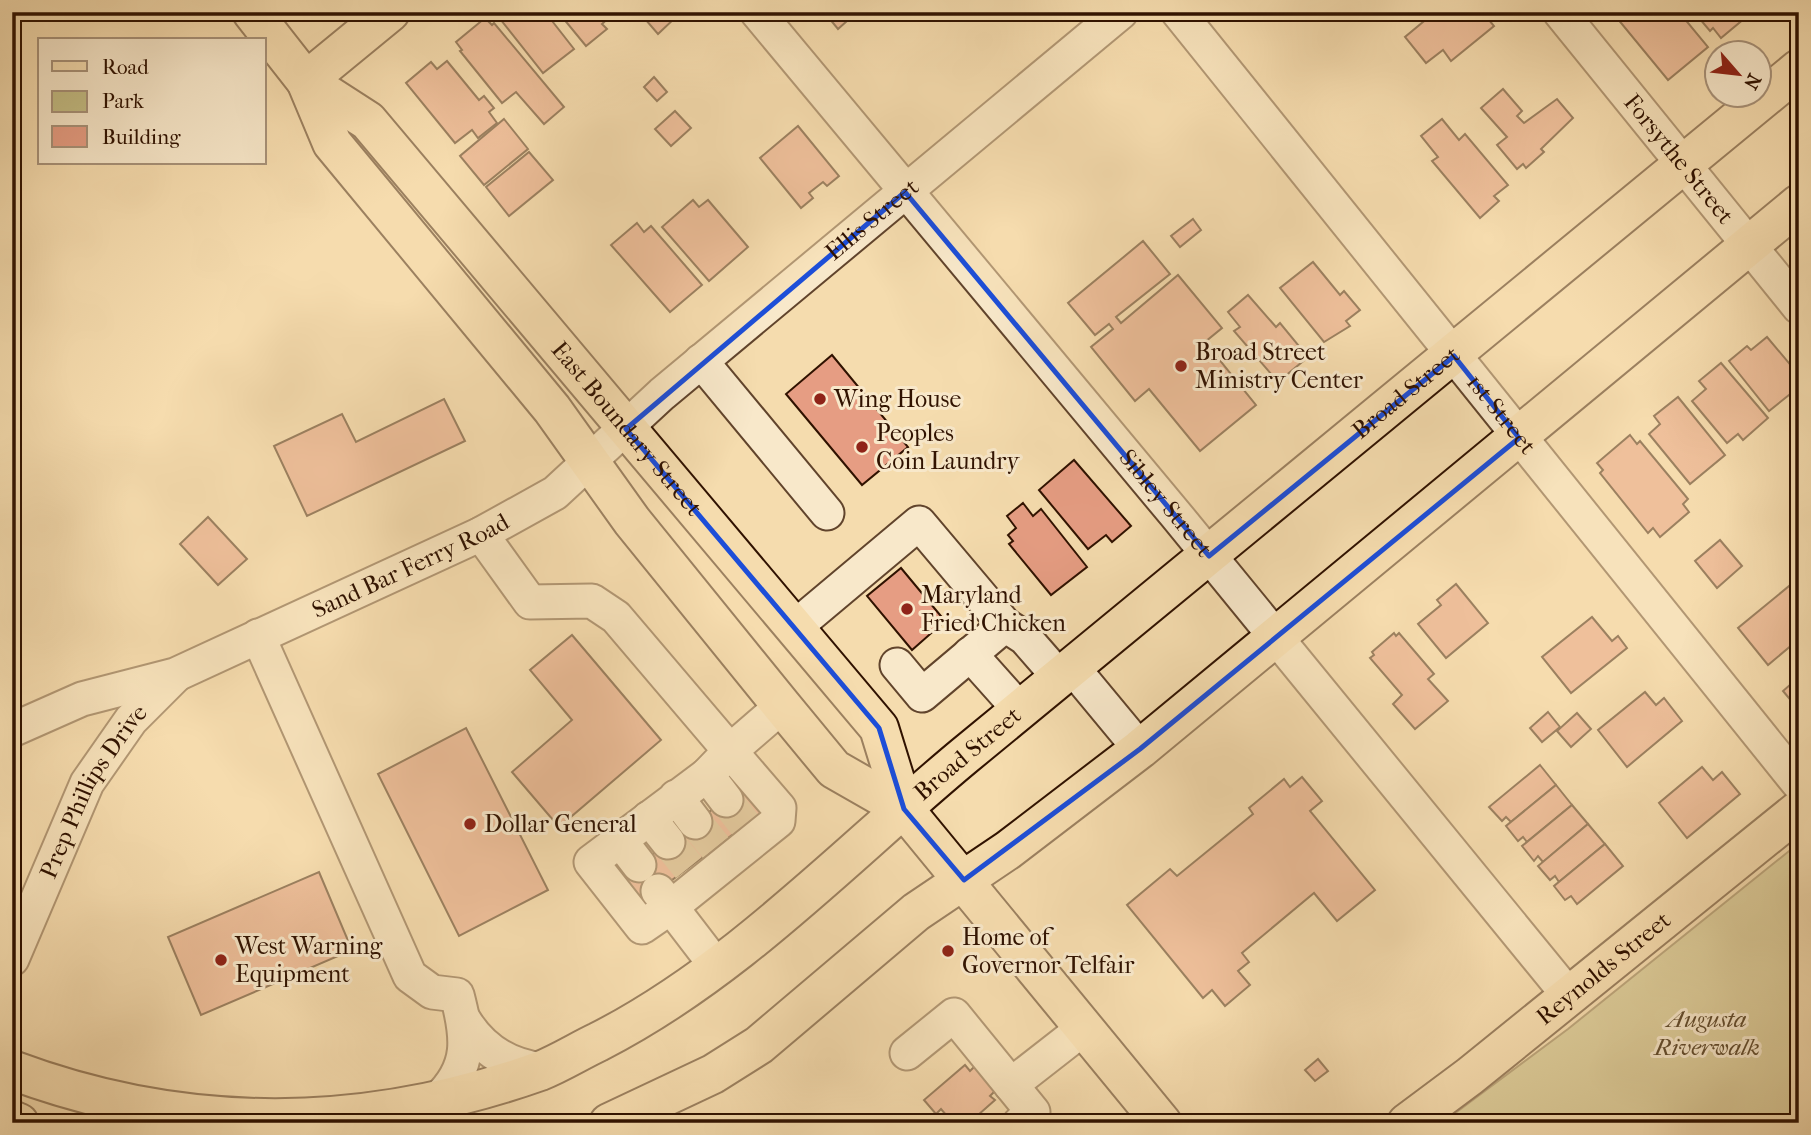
<svg xmlns="http://www.w3.org/2000/svg" width="1811" height="1135" viewBox="0 0 1811 1135" font-family="'IM FELL French Canon',serif">
<rect width="100%" height="100%" fill="#f5dcae"/>
<filter id="stains"><feTurbulence type="fractalNoise" baseFrequency=".00286" numOctaves="4"/><feColorMatrix values="0 0 0 0 .2 0 0 0 0 .09 0 0 0 0 .02 0 0 0 .5 -.17"/></filter>
<radialGradient id="worn" r=".72"><stop offset=".6" stop-color="#630" stop-opacity="0"/><stop offset="1" stop-color="#630" stop-opacity=".3"/></radialGradient>
<path fill="#c4be85" stroke="#7a6842" stroke-width="2" d="M1799,843V1123H1442L1568,1029Z"/>
<g fill="#e69d83" stroke="#301200" stroke-width="2">
<path d="M501,12H545L574,49L543,73L501,20L505,18Z"/>
<path d="M558,12H611L613,14L602,24L607,29L586,46Z"/>
<path d="M639,12H672L676,17L658,34Z"/>
<path d="M824,12H857L838,29Z"/>
<path d="M1435,12H1496L1497,13L1489,20L1494,26L1451,61L1443,50L1426,63L1405,37Z"/>
<path d="M1612,12H1679L1708,47L1668,80Z"/>
<path d="M1694,12H1751V13L1721,38L1713,28L1710,31Z"/>
<path d="M485,18L492,25L494,23L564,107L544,124L516,92L502,103L460,51L462,50L456,42Z"/>
<path d="M447,61L479,100L484,96L494,108L489,112L497,123L478,138L472,130L455,143L406,83L431,62L437,69Z"/>
<path d="M654,77L667,92L657,101L644,87Z"/>
<path d="M1503,89L1522,111L1517,116L1524,123L1557,99L1573,118L1541,149L1544,152L1526,168L1523,164L1517,169L1497,145L1507,137L1481,108Z"/>
<path d="M675,111L691,128L671,146L655,129Z"/>
<path d="M504,119L528,149L484,185L460,156Z"/>
<path d="M1442,119L1459,140L1465,134L1508,185L1494,196L1499,201L1480,218L1432,161L1438,157L1421,136Z"/>
<path d="M798,126L839,176L827,186L823,182L809,193L813,198L801,208L760,158Z"/>
<path d="M529,152L553,180L509,216L486,187Z"/>
<path d="M693,200L699,207L708,200L748,247L709,281L662,227Z"/>
<path d="M1193,219L1201,230L1180,247L1171,236Z"/>
<path d="M637,223L644,232L651,226L702,285L670,312L611,245Z"/>
<path d="M1143,241L1170,274L1116,317L1121,323L1178,275L1222,328L1205,342L1256,405L1200,451L1149,389L1135,401L1091,347L1113,329L1109,324L1095,335L1068,303Z"/>
<path d="M1313,262L1340,295L1344,291L1360,310L1346,321L1350,326L1324,342L1280,288Z"/>
<path d="M1248,295L1276,327L1280,323L1308,357L1278,382L1234,331L1240,327L1228,312Z"/>
<path d="M1767,337L1799,375V387L1769,411L1729,361L1747,346L1751,350Z"/>
<path d="M832,355L908,447L862,485L786,394Z"/>
<path d="M1721,363L1768,418L1743,440L1738,434L1727,443L1692,401L1706,389L1699,381Z"/>
<path d="M1678,397L1725,455L1690,484L1649,434L1660,424L1654,416Z"/>
<path d="M444,399L465,441L307,516L274,446L342,414L356,442Z"/>
<path d="M1630,435L1637,444L1640,441L1688,499L1683,504L1689,512L1660,537L1653,528L1648,533L1600,473L1603,470L1597,463Z"/>
<path d="M1074,460L1131,526L1112,542L1106,535L1088,549L1039,490Z"/>
<path d="M1023,503L1033,516L1041,509L1087,567L1051,595L1009,544L1013,541L1008,535L1016,528L1007,516Z"/>
<path d="M208,517L247,559L218,585L180,544Z"/>
<path d="M1720,540L1742,566L1717,588L1695,561Z"/>
<path d="M901,568L945,621L912,650L867,596Z"/>
<path d="M1794,582L1799,588V639L1768,665L1738,628Z"/>
<path d="M1456,584L1488,623L1446,658L1418,624L1441,605L1437,600Z"/>
<path d="M1592,617L1612,641L1618,636L1627,648L1571,693L1542,657Z"/>
<path d="M1394,633L1396,636L1399,633L1434,674L1428,679L1448,701L1415,729L1393,704L1402,695L1370,658L1374,655L1372,652Z"/>
<path d="M572,635L661,740L559,827L512,772L572,720L530,670Z"/>
<path d="M1799,677V710L1783,691Z"/>
<path d="M1645,692L1656,705L1664,698L1682,721L1627,767L1598,730Z"/>
<path d="M1548,712L1560,727L1542,742L1530,728Z"/>
<path d="M1577,713L1591,729L1571,747L1557,731Z"/>
<path d="M466,728L548,890L459,936L378,774Z"/>
<path d="M1540,765L1556,785L1511,822L1506,817L1502,821L1489,807Z"/>
<path d="M1702,767L1713,780L1722,772L1740,794L1687,838L1659,803Z"/>
<path d="M1302,777L1322,801L1310,811L1375,890L1337,921L1314,893L1242,953L1249,962L1238,971L1250,985L1225,1006L1212,990L1203,998L1127,905L1170,869L1177,876L1253,814L1249,808L1284,779L1290,787Z"/>
<path d="M749,782L768,808L636,907L617,881Z"/>
<path d="M1556,785L1572,805L1527,842L1523,837L1518,841L1506,826Z"/>
<path d="M1572,805L1588,824L1543,862L1538,856L1534,861L1522,846Z"/>
<path d="M1588,824L1605,844L1559,882L1555,876L1550,880L1538,866Z"/>
<path d="M1605,844L1623,866L1577,904L1571,896L1565,900L1554,886Z"/>
<path d="M319,872L352,950L201,1015L168,937Z"/>
<path d="M1318,1059L1328,1071L1315,1081L1305,1070Z"/>
<path d="M965,1065L970,1071L976,1065L997,1089L990,1096L995,1100L969,1123H953L941,1109L936,1114L924,1100Z"/>
</g>
<g fill="none" stroke-linecap="round" stroke-linejoin="round">
<g stroke="#ceb48b" stroke-width="33" stroke-dasharray="33 17" stroke-linecap="butt">
<path d="M726,800L746,826"/>
<path d="M695,822L716,848"/>
<path d="M668,842L689,868"/>
</g>
<g stroke="#61442c" stroke-width="37">
<g id="minor">
<path id="s1" d="M757,12L1176,515L1570,997"/>
<path id="s2" d="M1178,12L1799,784"/>
<path id="s3" d="M1560,12L1799,307"/>
<path d="M701,361L827,513"/>
<path d="M481,534L530,602L592,601L616,617L730,751L782,706"/>
<path d="M1005,625L1025,638L1059,677"/>
<path d="M795,627L919,523L1005,625L922,695L897,665"/>
<path d="M258,636L410,976L432,992L457,995C468,1037 472,1067 438,1099"/>
<path d="M970,654L1020,710"/>
<path d="M1072,667L1140,749"/>
<path id="s4" d="M12,730L82,699L175,675L481,534L555,493L662,394L1121,12"/>
<path d="M707,775L726,800"/>
<path d="M676,797L695,822"/>
<path d="M649,818L668,842"/>
<path d="M619,839L639,865"/>
<path d="M658,891L671,907L642,927L591,862L707,775L730,751L779,808L778,821L671,907L717,967"/>
<path id="s5" d="M12,959L87,783L131,720L175,676"/>
<path d="M464,1020C482,1050 508,1066 543,1070"/>
<path d="M907,1053L954,1015L1033,1112L1020,1123"/>
<path d="M1011,1085L1084,1028"/>
</g>
</g>
<g stroke="#301200" stroke-width="42">
<g id="major">
<path d="M252,12L306,81L332,143L552,409L632,521L782,706L834,769L904,809L1162,1123"/>
<path id="s6" d="M306,81L368,121L879,728L904,809"/>
<path d="M306,81L390,12"/>
<path id="s7" d="M12,1070C186,1135 365,1133 540,1071C560,1063 579,1051 598,1042C737,971 846,854 964,756C1242,526 1521,299 1799,69"/>
<path d="M12,1120L19,1123"/>
<path d="M609,1123L713,1074L759,1045L916,912L1008,850L1140,749L1799,204"/>
<path id="s8" d="M1407,1123L1470,1076L1799,810"/>
</g>
</g>
<use href="#minor" stroke="#f8e8ca" stroke-width="33"/>
<use href="#major" stroke="#f5dcae" stroke-width="38"/>
</g>
<path d="M0 0H1811V1135H0ZM905,192L1209,556L1454,356L1519,438L1140,749L964,880L904,809L879,728L626,429Z" fill="#f5dcae" fill-opacity=".55" fill-rule="evenodd"/>
<path fill="none" stroke="#1d4ed8" stroke-width="5" stroke-linejoin="round" d="M905,192L1209,556L1454,356L1519,438L1140,749L964,880L904,809L879,728L626,429Z"/>
<g fill="#8f2418" stroke="#f8e8ca" stroke-width="2.5">
<circle cx="1181" cy="366" r="7"/>
<circle cx="820" cy="399" r="7"/>
<circle cx="862" cy="447" r="7"/>
<circle cx="907" cy="609" r="7"/>
<circle cx="470" cy="824" r="7"/>
<circle cx="948" cy="951" r="7"/>
<circle cx="221" cy="960" r="7"/>
</g>
<g text-anchor="middle" dominant-baseline="central" stroke-width="6" stroke-linejoin="round" paint-order="stroke">
<g font-size="24" fill="#301200" stroke="#f8e8ca">
<text stroke="none"><textPath href="#s3" startOffset="189">Forsythe Street</textPath></text>
<text stroke="none"><textPath href="#s4" startOffset="1013">Ellis Street</textPath></text>
<text stroke="none"><textPath href="#s7" startOffset="1642">Broad Street</textPath></text>
<text stroke="none"><textPath href="#s2" startOffset="516">1st Street</textPath></text>
<text stroke="none"><textPath href="#s6" startOffset="476">East Boundary Street</textPath></text>
<text stroke="none"><textPath href="#s1" startOffset="639">Sibley Street</textPath></text>
<text stroke="none"><textPath href="#s4" startOffset="432">Sand Bar Ferry Road</textPath></text>
<text stroke="none"><textPath href="#s7" startOffset="1074">Broad Street</textPath></text>
<text stroke="none"><textPath href="#s5" startOffset="187">Prep Phillips Drive</textPath></text>
<text stroke="none"><textPath href="#s8" startOffset="250">Reynolds Street</textPath></text>
</g>
<g font-size="24" fill="#301200" stroke="#f8e8ca" text-anchor="start">
<text x="1195" y="352">Broad Street<tspan x="1195" dy="28">Ministry Center</tspan></text>
<text x="834" y="399">Wing House</text>
<text x="876" y="433">Peoples<tspan x="876" dy="28">Coin Laundry</tspan></text>
<text x="921" y="595">Maryland<tspan x="921" dy="28">Fried Chicken</tspan></text>
<text x="484" y="824">Dollar General</text>
<text x="962" y="937">Home of<tspan x="962" dy="28">Governor Telfair</tspan></text>
<text x="235" y="946">West Warning<tspan x="235" dy="28">Equipment</tspan></text>
</g>
<g font-size="24" font-style="italic" fill="#644e2f" stroke="#f8e8ca">
<text x="1707" y="1019">Augusta<tspan x="1707" dy="28">Riverwalk</tspan></text>
</g>
</g>
<rect width="1811" height="1135" fill="none" stroke="#f5dcae" stroke-width="42"/>
<rect x="14" y="14" width="1783" height="1107" fill="none" stroke="#301200" stroke-width="3.5"/>
<rect x="21" y="21" width="1769" height="1093" fill="none" stroke="#301200" stroke-width="2"/>
<rect x="38" y="38" width="228" height="126" fill="#f8e8ca" stroke="#a89279" stroke-width="2"/>
<rect x="52" y="61" width="35" height="10" fill="#f5dcae" stroke="#a89279" stroke-width="2"/>
<text x="102" y="74" font-size="21" fill="#301200">Road</text>
<rect x="52" y="91" width="35" height="21" fill="#c4be85" stroke="#a89279" stroke-width="2"/>
<text x="102" y="108" font-size="21" fill="#301200">Park</text>
<rect x="52" y="126" width="35" height="21" fill="#e69d83" stroke="#a89279" stroke-width="2"/>
<text x="102" y="144" font-size="21" fill="#301200">Building</text>
<g transform="translate(1738 74) rotate(118)"><circle r="33" fill="#f8e8ca" stroke="#a89279" stroke-width="2"/>
<path d="M0-5L12 26L0 18L-12 26Z" fill="#8f2418"/>
<text y="-10" font-size="19" font-weight="bold" text-anchor="middle" fill="#301200">N</text>
</g>
<rect width="100%" height="100%" filter="url(#stains)"/>
<rect width="100%" height="100%" fill="url(#worn)"/>
</svg>
